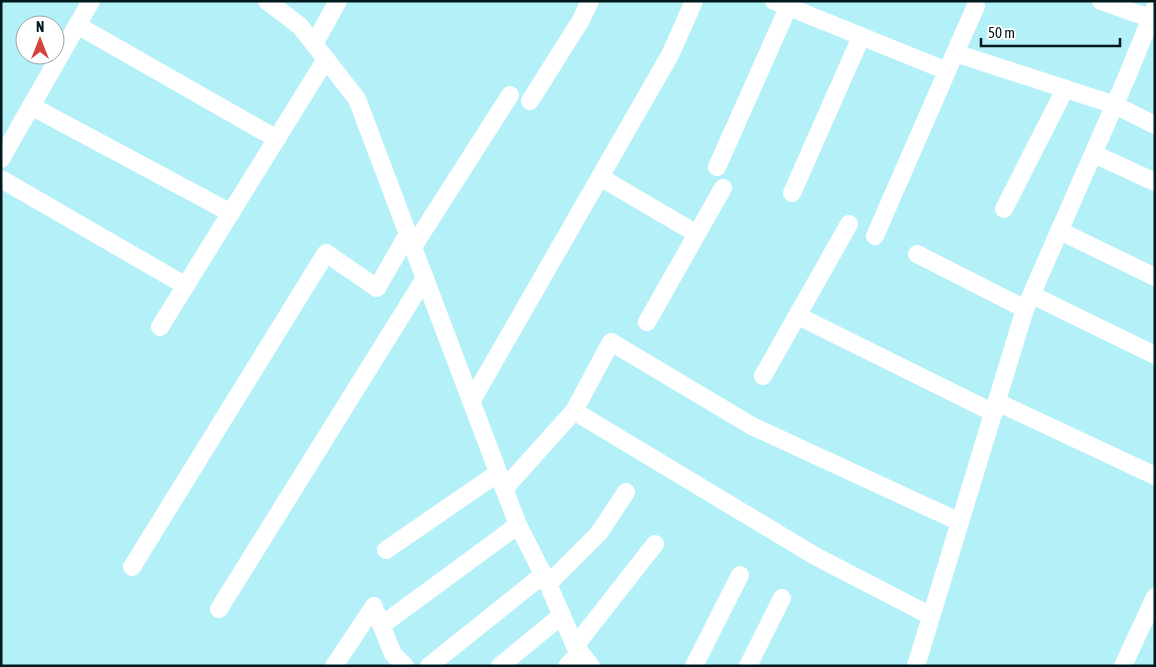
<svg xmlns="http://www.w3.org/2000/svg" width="1156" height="667" viewBox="0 0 1156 667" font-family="'Asap Condensed',sans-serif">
<rect width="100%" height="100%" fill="#b3f0f8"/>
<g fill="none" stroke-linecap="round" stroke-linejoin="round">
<g stroke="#fff" stroke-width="18">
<path d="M267,1L300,26L357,99L518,525L548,584L575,646L591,666"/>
<path d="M774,1L947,71"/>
<path d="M1101,1L1155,20"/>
<path d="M77,25L277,139"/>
<path d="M314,44L338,1"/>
<path d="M955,53L976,6"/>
<path d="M530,101L581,20L590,1"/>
<path d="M31,106L231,213"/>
<path d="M1094,154L1155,182"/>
<path d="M1,159L91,1"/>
<path d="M717,167L791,1"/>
<path d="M600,177L697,234"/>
<path d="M1,179L186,286"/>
<path d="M792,193L861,37"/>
<path d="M1004,209L1065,89"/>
<path d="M1060,231L1155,277"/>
<path d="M875,236L955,53L1115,105L1155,125"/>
<path d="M413,247L510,95"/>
<path d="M917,254L1025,309"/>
<path d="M1032,295L1155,355"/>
<path d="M798,316L994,413"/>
<path d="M647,322L723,188"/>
<path d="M160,327L326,59"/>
<path d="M763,376L849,224"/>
<path d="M472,400L670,55L694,1"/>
<path d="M997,402L1155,476"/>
<path d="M574,411L815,556L931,616"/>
<path d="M504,489L574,411L611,342L752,426L960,522"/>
<path d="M386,550L498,473"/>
<path d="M132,567L326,253L377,288L408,234"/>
<path d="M548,584L599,533L626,492"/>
<path d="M219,609L425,278"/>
<path d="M377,614L393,654L405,666"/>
<path d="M382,625L518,525"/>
<path d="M575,646L655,544"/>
<path d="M334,666L374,606"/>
<path d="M429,666L544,574"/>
<path d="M500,666L562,615"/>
<path d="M567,666L580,652"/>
<path d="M694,666L740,575"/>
<path d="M748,666L782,598"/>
<path d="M916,666L1025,309L1126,79L1155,8"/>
<path d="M1123,666L1155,597"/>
</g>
</g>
<rect width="1156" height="667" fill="none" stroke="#01181c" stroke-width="5"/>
<g transform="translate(40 40)"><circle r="24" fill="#ffffff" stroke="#99a3a4"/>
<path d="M0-4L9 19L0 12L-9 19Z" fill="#d2443c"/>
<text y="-8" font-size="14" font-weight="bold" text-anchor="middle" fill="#01181c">N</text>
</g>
<path d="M981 38v8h139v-8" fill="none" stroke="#01181c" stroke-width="2.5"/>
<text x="988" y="38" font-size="15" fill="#01181c" stroke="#ffffff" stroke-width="4" paint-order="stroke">50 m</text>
</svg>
